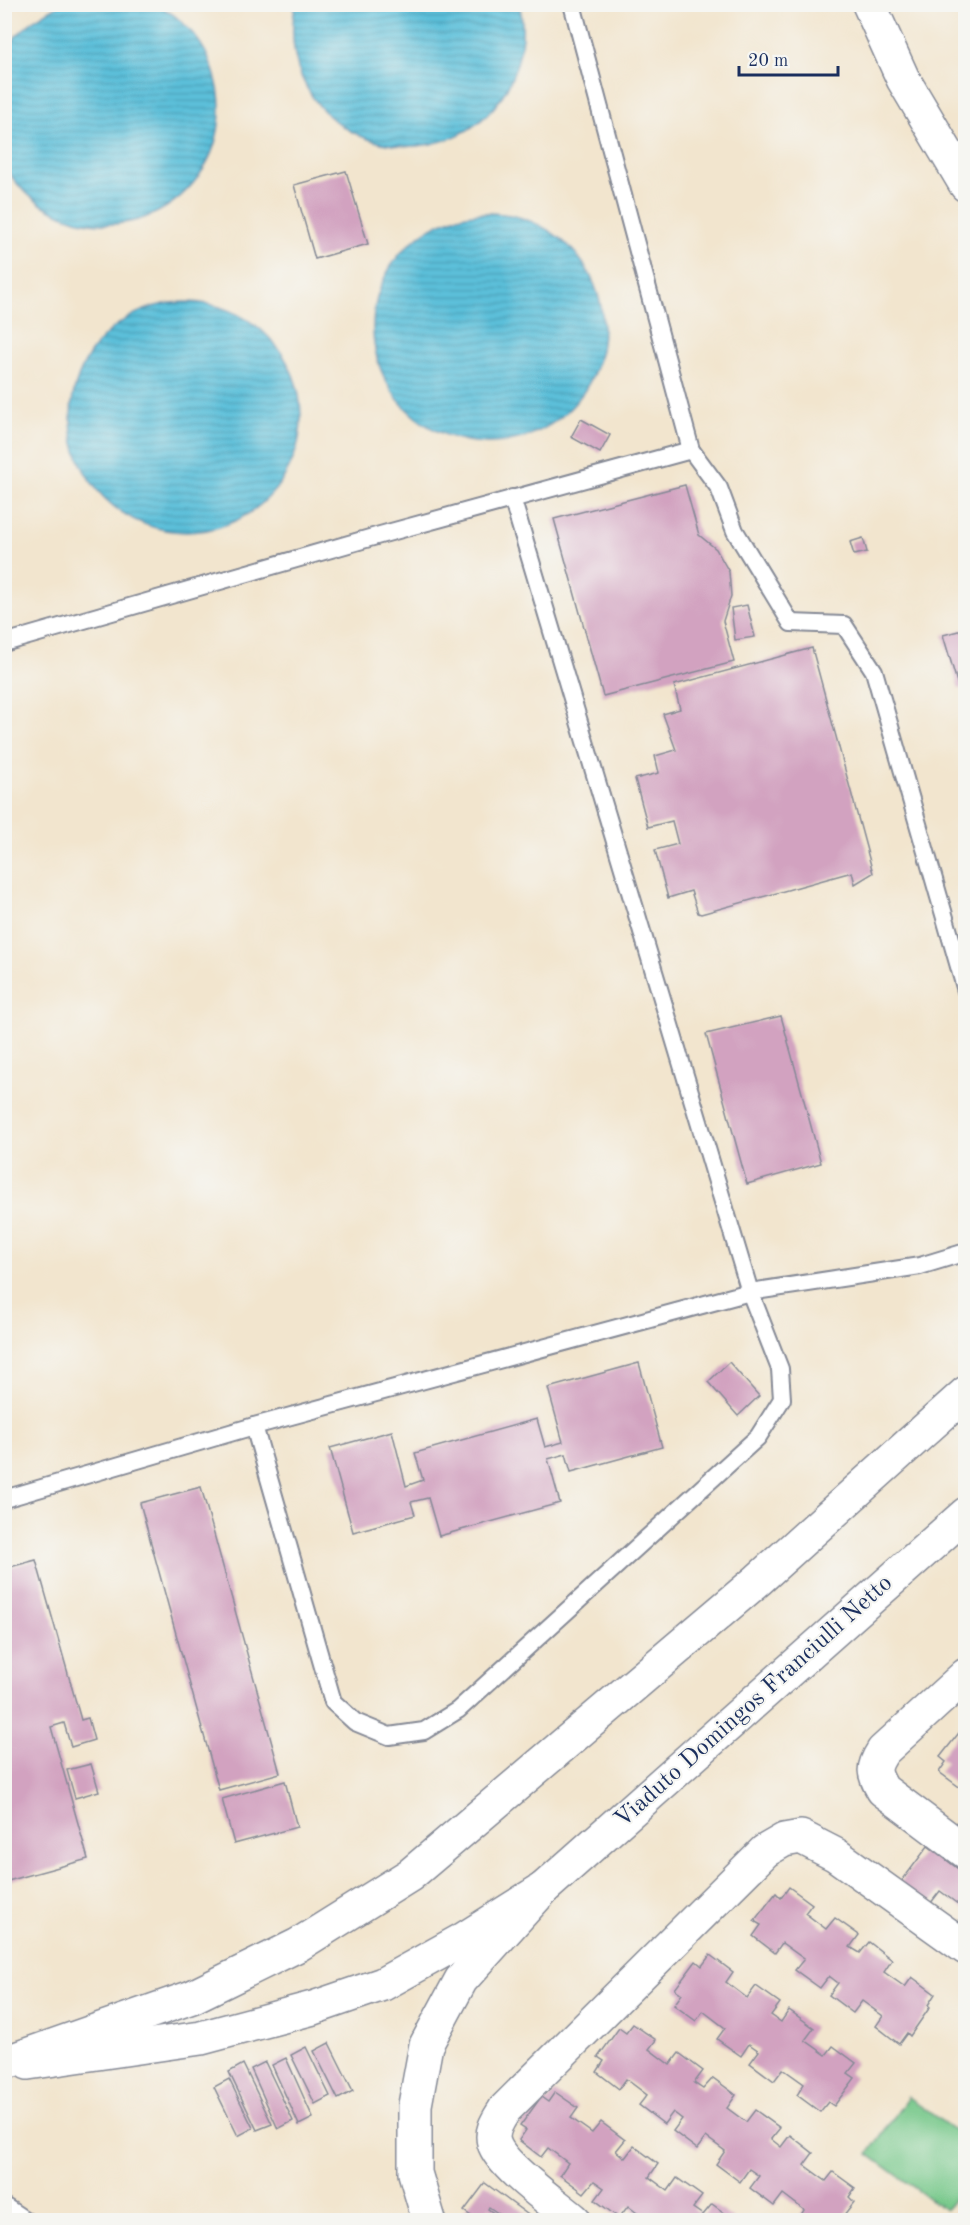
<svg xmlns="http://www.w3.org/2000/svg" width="970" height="2225" viewBox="0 0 970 2225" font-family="'Old Standard TT',serif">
<defs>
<pattern id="water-rules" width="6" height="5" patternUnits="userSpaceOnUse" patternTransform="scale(1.5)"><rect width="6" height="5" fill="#5cc0da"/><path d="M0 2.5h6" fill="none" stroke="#4b9cb4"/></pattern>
</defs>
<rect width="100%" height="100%" fill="#f6f6f2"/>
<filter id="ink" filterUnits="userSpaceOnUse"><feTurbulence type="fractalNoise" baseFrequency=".0167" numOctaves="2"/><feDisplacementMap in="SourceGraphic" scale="12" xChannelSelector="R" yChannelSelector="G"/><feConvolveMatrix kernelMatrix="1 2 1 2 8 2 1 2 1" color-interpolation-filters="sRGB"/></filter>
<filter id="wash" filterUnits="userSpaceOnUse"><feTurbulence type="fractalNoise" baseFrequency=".008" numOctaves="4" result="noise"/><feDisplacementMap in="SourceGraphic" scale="24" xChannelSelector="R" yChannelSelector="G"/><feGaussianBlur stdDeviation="1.35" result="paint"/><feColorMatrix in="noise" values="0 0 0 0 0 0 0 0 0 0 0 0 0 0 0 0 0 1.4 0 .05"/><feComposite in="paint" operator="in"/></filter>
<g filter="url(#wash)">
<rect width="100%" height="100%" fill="#f2e5ce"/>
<path fill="#77c88a" stroke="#497c74" stroke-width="1.5" d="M908,2097L965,2138V2186L945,2210L868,2154Z"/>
<g fill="url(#water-rules)" stroke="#3c789c" stroke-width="1.5">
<path d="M60,4C81,4 102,4 124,4C132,4 142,3 151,4C172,8 195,33 205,51C260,156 153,265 49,209C31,199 13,183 4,164L5,54L16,36L34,20Z"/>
<path d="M519,5C525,24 522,48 516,67C472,199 270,157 295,5Z"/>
<circle cx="488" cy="328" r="115"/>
<circle cx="186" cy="417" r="115"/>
</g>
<g id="blocks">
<g fill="#d2a2c0">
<path d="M346,171L368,244L315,259L294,185Z"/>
<path d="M581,419L610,435L600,453L571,437Z"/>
<path d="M685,485L699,535L716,549L729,572L731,596L723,621L734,662L603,696L554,519Z"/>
<path d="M863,538L867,552L854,555L850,542Z"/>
<path d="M747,605L755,637L735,640L731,608Z"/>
<path d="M966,629V687L959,689L943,635Z"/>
<path d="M812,648L873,873L855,884L852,872L701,914L698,913L691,891L668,898L655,850L678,844L672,821L648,827L635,779L659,773L655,756L676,750L663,714L680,709L674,685Z"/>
<path d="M781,1016L821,1163L747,1184L706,1034Z"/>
<path d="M729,1362L759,1396L738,1416L708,1382Z"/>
<path d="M639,1363L662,1447L571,1472L566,1454L548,1459L560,1503L439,1536L428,1498L411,1502L415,1515L353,1532L330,1448L392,1431L406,1486L423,1480L415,1453L537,1419L545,1447L563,1442L548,1388Z"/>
<path d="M201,1487L280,1773L219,1790L140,1503Z"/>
<path d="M36,1560L81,1720L88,1718L94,1740L71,1747L64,1723L51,1727L88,1859L4,1882V1564L6,1568Z"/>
<path d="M962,1729L966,1732V1784L962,1789L939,1772L946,1762L940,1757Z"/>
<path d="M91,1764L99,1791L75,1798L67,1770Z"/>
<path d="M285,1781L297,1827L234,1844L222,1799Z"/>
<path d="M928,1846L966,1875V1910L940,1891L927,1908L898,1886Z"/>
<path d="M789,1887L812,1904L805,1913L826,1929L835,1918L859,1935L850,1947L860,1953L869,1942L892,1960L884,1972L905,1987L912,1977L935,1994L928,2005L930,2007L910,2036L907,2033L899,2044L876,2026L883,2016L862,2001L853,2013L829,1995L838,1983L829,1976L820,1988L795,1970L804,1959L782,1943L775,1953L753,1936L761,1925L754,1921L776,1893L781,1898Z"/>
<path d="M710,1955L733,1972L726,1982L747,1998L756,1986L780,2003L771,2015L781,2022L789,2010L814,2028L805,2040L826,2055L833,2046L856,2063L848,2073L855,2078L834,2106L828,2102L820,2112L797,2095L804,2084L783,2069L774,2081L750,2063L759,2051L749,2044L741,2056L717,2039L725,2028L703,2011L696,2021L674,2005L682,1994L675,1989L696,1961L702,1966Z"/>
<path d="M633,2024L656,2040L649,2049L670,2065L679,2053L703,2071L694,2083L703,2089L713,2078L736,2095L727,2108L746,2122L755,2110L780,2128L771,2139L781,2147L790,2135L813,2153L804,2165L826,2181L833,2172L855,2188L849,2197L854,2202L840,2220H798L804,2210L783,2194L774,2206L750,2188L759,2176L749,2169L740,2182L716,2164L725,2151L706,2137L697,2149L673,2131L682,2119L673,2112L664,2124L639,2105L647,2095L626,2079L619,2089L597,2072L604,2061L598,2057L619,2028L626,2033Z"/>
<path d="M329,2043L353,2091L338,2099L314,2051Z"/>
<path d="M306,2047L330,2096L315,2104L291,2055Z"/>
<path d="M286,2058L313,2118L299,2125L272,2065Z"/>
<path d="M265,2062L293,2121L278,2129L251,2069Z"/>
<path d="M243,2064L272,2124L257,2130L229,2072Z"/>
<path d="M229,2079L253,2128L238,2136L214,2087Z"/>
<path d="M555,2092L578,2108L571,2118L592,2133L601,2122L625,2140L616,2151L625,2158L634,2146L658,2164L649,2177L668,2191L677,2178L702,2196L693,2208L703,2215L712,2204L734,2220H646L628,2206L619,2218L595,2200L604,2188L594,2181L584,2193L560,2175L568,2163L548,2148L541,2157L519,2140L526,2130L520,2126L541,2097L548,2102Z"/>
<path d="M485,2183L535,2220H508L489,2207L488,2209L503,2220H477L464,2211Z"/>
</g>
</g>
</g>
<g filter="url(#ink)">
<use href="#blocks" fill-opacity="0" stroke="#868a96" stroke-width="1.5"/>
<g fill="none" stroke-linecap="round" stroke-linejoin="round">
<g stroke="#868a96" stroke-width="20">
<g id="service">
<path d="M572,4L691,450L719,488L735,531L791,623L844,625L874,671L966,991"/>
<path d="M4,643L380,535L691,450"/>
<path d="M254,1426L333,1702L355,1722L389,1736L424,1731L458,1710L758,1437L782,1399L780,1369L750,1292L512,498"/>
<path d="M4,1499L254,1426L750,1292L920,1266L966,1252"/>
<path d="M4,2206L25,2220"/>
</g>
</g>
<g stroke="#868a96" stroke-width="36">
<g id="minor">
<path d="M966,1675L883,1751C872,1768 873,1773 883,1790L966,1852"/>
<path d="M574,2220C554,2203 501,2166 494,2143C490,2130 499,2119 505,2109L765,1851L784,1840L801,1837L836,1855L966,1948"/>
</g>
</g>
<g stroke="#868a96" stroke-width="36">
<path id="primary" d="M429,2220L415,2173V2105L426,2045L461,1980L543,1889L966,1514"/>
</g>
<g stroke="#868a96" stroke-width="36">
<path id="trunk" d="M28,2063L201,2038L313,2008L383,1984L464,1939L543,1889"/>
</g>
<g stroke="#868a96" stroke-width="36">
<g id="motorway">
<path d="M869,4L903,79L966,185"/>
<path d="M4,2063L192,1997L298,1945L410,1875L758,1580L966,1393"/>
</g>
</g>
<use href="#service" stroke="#fff" stroke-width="16"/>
<use href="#minor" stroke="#fff" stroke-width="33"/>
<use href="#primary" stroke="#fff" stroke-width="33"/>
<use href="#trunk" stroke="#fff" stroke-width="33"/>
<use href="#motorway" stroke="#fff" stroke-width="33"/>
</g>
</g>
<g text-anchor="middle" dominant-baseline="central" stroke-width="4.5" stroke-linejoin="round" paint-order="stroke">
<g font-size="24" fill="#1b2f5e" stroke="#f6f6f2">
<text transform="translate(754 1702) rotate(-42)">Viaduto Domingos Franciulli Netto</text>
</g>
</g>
<rect width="970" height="2225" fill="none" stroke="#f6f6f2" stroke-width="24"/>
<path d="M739 66v9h99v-9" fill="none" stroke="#1b2f5e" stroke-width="3"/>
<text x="748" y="66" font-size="18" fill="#1b2f5e" stroke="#f6f6f2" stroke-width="4.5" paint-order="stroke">20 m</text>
</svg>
